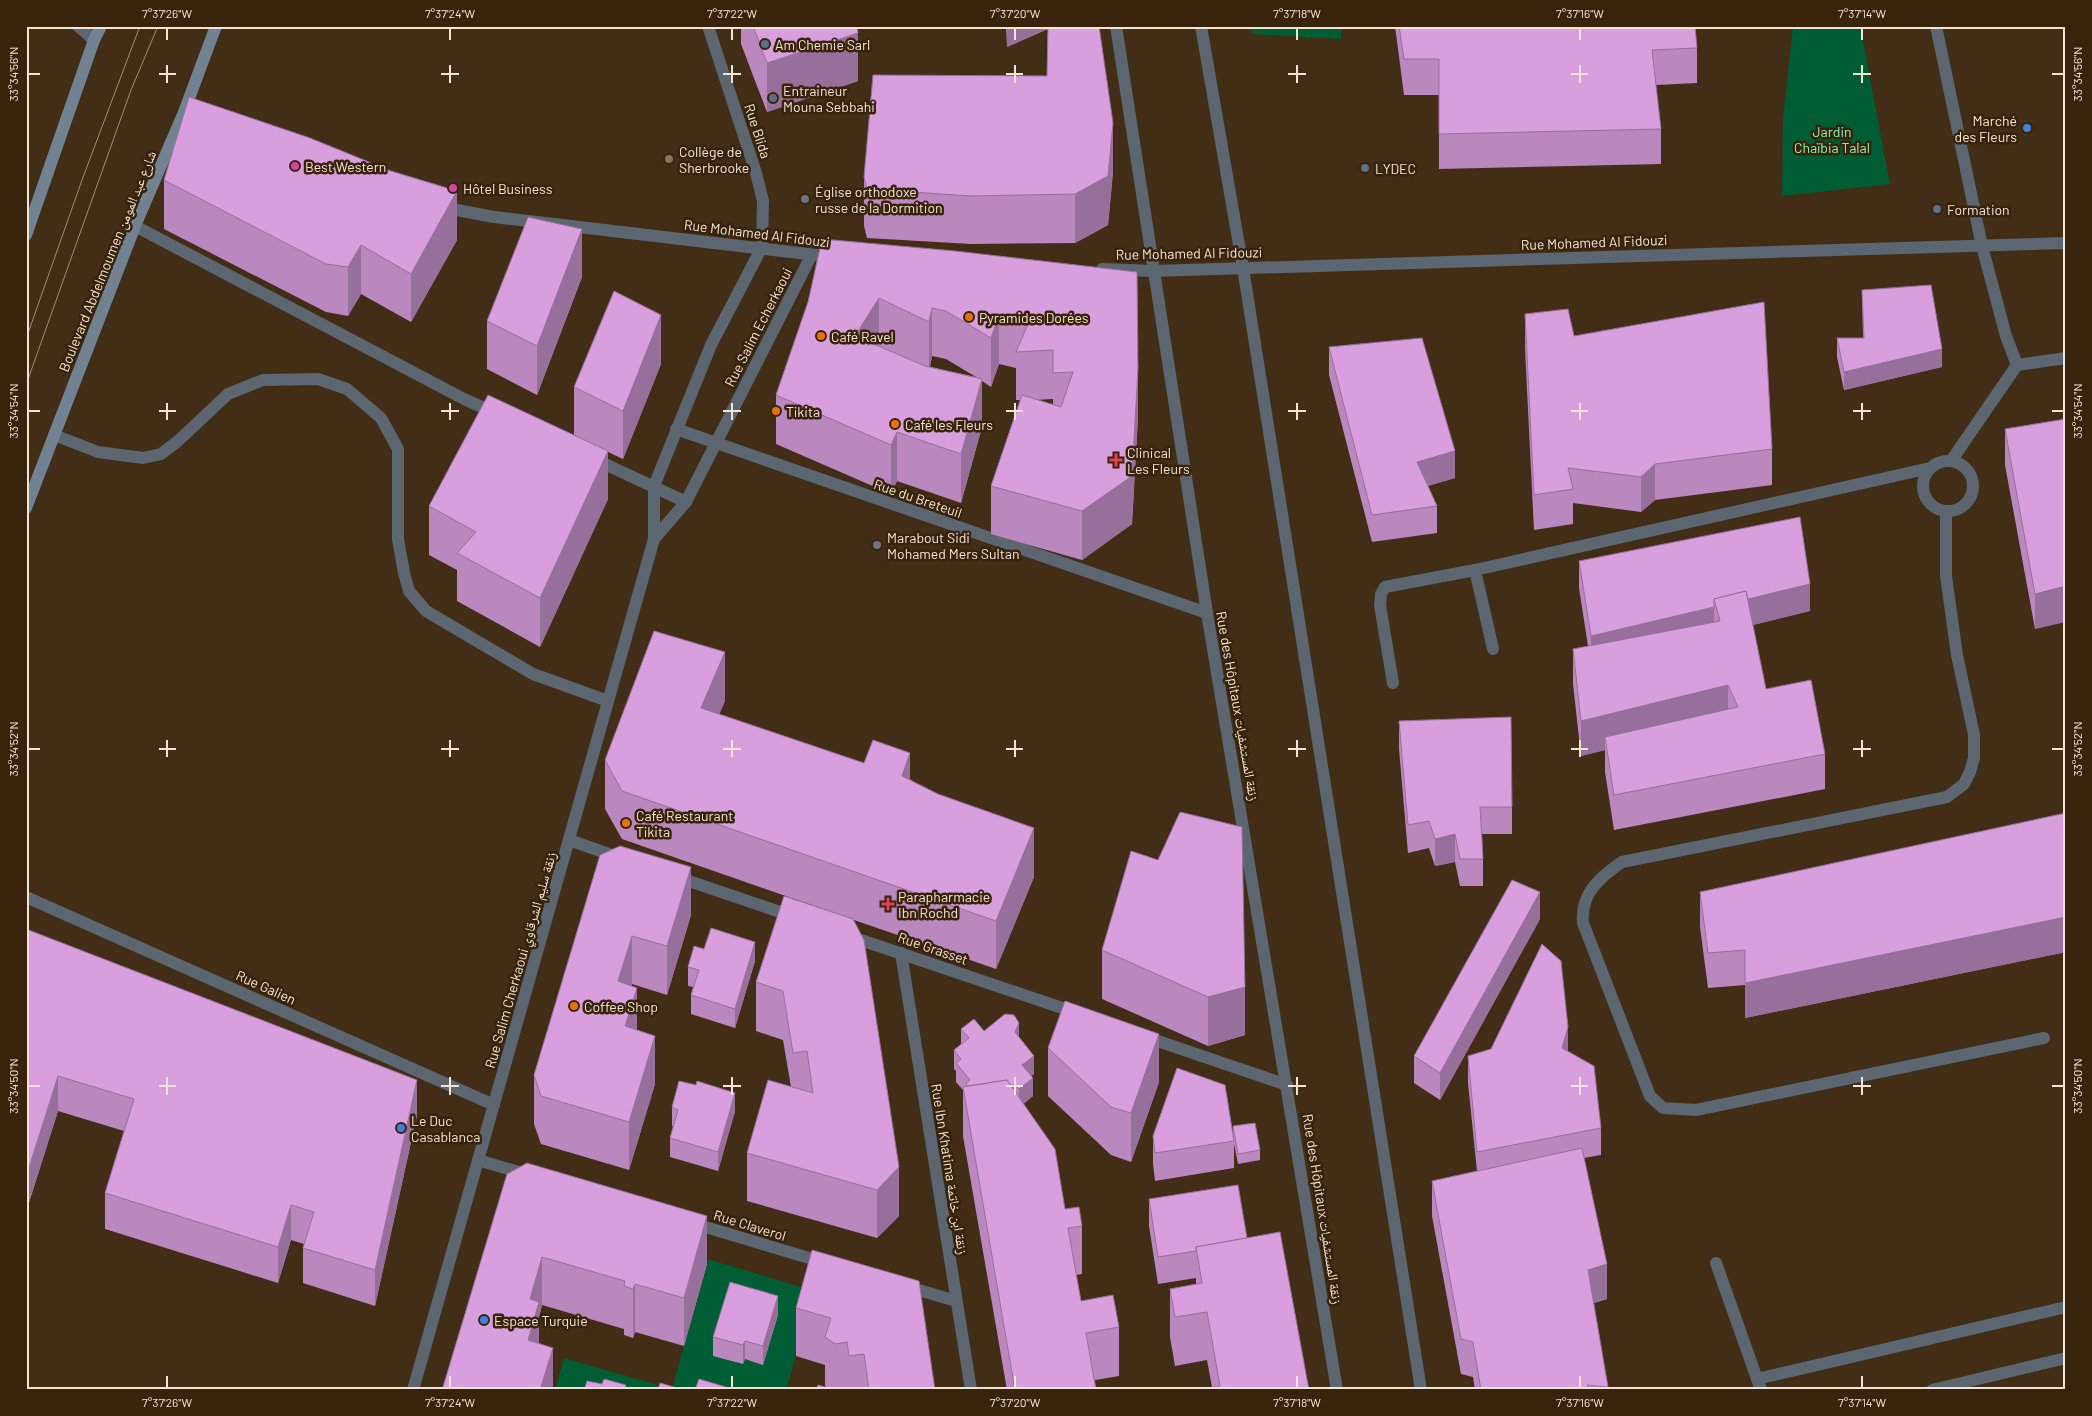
<svg xmlns="http://www.w3.org/2000/svg" width="2092" height="1416" viewBox="0 0 2092 1416" font-family="Barlow,'Noto Naskh Arabic',sans-serif">
<rect width="100%" height="100%" fill="#422d16"/>
<g fill="#005d34" fill-rule="evenodd">
<path d="M1250,26H1341V39L1252,34Z"/>
<path d="M1791,26H1860L1890,184L1782,196L1783,118L1793,27Z"/>
<path d="M708,1259L814,1291L786,1390H555L564,1358L672,1389ZM778,1315L763,1364L745,1359Z"/>
</g>
<g fill="none" stroke-linecap="round" stroke-linejoin="round">
<g stroke="#5b6670" stroke-width="12">
<path d="M78,26L94,40"/>
<path d="M2017,365L2066,358"/>
<path d="M54,435L98,452L143,458L161,454L178,441L228,394L263,380L318,379L347,389L381,418L398,449V539L404,573L409,591L426,611L533,674L608,701"/>
<path d="M1951,461L2017,365L2006,336L1982,246"/>
<circle cx="1948" cy="486" r="25"/>
<path d="M1946,511V576L1957,655L1974,735V758L1970,772L1964,784L1947,797L1622,862C1600,877 1580,894 1583,923L1650,1096L1663,1108L1696,1110L2044,1038"/>
<path d="M1493,649L1475,570L1930,468"/>
<path d="M1393,683L1380,605L1381,594L1385,587L1475,570"/>
<path d="M1716,1263L1761,1390"/>
<path d="M1757,1379L2066,1307"/>
<path d="M1932,1390L2066,1358"/>
</g>
<g stroke="#5b6670" stroke-width="12">
<path d="M1116,26L1207,613L1337,1390"/>
<path d="M1201,26L1243,268L1421,1390"/>
<path d="M1936,26L1982,246"/>
<path d="M441,207L494,217L833,257"/>
<path d="M135,226L464,399L497,414"/>
<path d="M1102,269L1153,271L2066,243"/>
<path d="M676,429L1207,613"/>
<path d="M592,458L686,502"/>
<path d="M654,539L686,502L811,256"/>
<path d="M569,840L620,858"/>
<path d="M677,877L795,917"/>
<path d="M26,897L494,1105"/>
<path d="M849,936L1077,1013"/>
<path d="M901,953L971,1390"/>
<path d="M1143,1036L1287,1085"/>
<path d="M478,1160L529,1175"/>
<path d="M692,1223L826,1263"/>
<path d="M905,1286L956,1301"/>
<path d="M413,1390L654,539V486L711,345L762,247L763,201L756,173L708,26"/>
</g>
<g stroke="#718393" stroke-width="12">
<path d="M26,235L94,40L101,26"/>
<path d="M26,508L135,226L184,112L216,26"/>
</g>
<g stroke="#9f8e7c" stroke-width="1">
<path d="M26,339L82,180L140,26"/>
<path d="M26,385L131,90L158,26"/>
</g>
</g>
<g fill="#ba88bf" fill-rule="evenodd">
<path d="M741,26H857L858,81L767,112L741,44Z"/>
<path d="M1006,26H1099L1113,172L1108,225L1075,243L971,244L867,238L864,226V177L1047,76L1048,29L1007,47Z"/>
<path d="M1395,26H1695L1697,48V83L1656,85L1661,129V164L1439,169V95H1404Z"/>
<path d="M164,180L457,240L411,322L361,294L348,316L326,312L164,229Z"/>
<path d="M955,251L1138,417L1132,524L1082,560L991,534V486L1020,400H1016V368L999,364L991,387L982,381V427L961,503L897,481L891,494L776,444V395L808,302ZM932,356L946,359L976,377L930,367ZM1053,399V405L1035,400Z"/>
<path d="M582,277L537,395L487,369V321Z"/>
<path d="M1862,290L1942,367L1844,390L1837,357V338H1863Z"/>
<path d="M1525,314L1574,336L1772,449V485L1655,500L1641,512L1573,503V524L1534,530L1525,349Z"/>
<path d="M1329,347L1455,478L1428,486L1437,506V533L1372,542L1329,375Z"/>
<path d="M661,364L623,459L608,452V499L540,647L457,601V570L429,555V506L574,435V387Z"/>
<path d="M2066,419L2035,629L2005,465V429Z"/>
<path d="M1579,561L1810,611L1753,625L1766,689L1825,754V789L1614,830L1605,772V750L1581,756L1573,684V649L1588,646L1579,588Z"/>
<path d="M725,701L719,714L910,779L1034,877L996,969L854,920L899,1216L877,1238L747,1201V1153L791,1087L783,1040L756,1031V982L817,907L622,839L605,809V760Z"/>
<path d="M1399,721L1512,807V834H1482L1483,859V886H1460L1455,862L1435,866L1429,848L1408,853L1399,749Z"/>
<path d="M2066,813V952L1745,1018V985L1708,988L1700,927V892Z"/>
<path d="M600,855L691,915L667,995L632,984V986L637,1030L655,1084L629,1170L541,1144L534,1124V1075Z"/>
<path d="M1540,919L1440,1100L1414,1083V1056Z"/>
<path d="M26,929L417,1115L375,1306L303,1283V1248L304,1244L291,1240L278,1283L105,1229V1193L124,1131L58,1111L26,1212Z"/>
<path d="M704,949L755,961L735,1028L691,1014V995L693,987L688,986V967Z"/>
<path d="M1102,950L1245,987V1035L1208,1046L1102,999Z"/>
<path d="M961,1029L984,1031L1019,1038L1034,1074L1031,1076L1033,1096L1023,1104L1065,1209L1082,1226V1274L1076,1275L1081,1301L1119,1327V1376L1095,1380L1096,1390H1007L963,1136V1090L956,1082V1071L954,1069V1050L961,1044Z"/>
<path d="M1048,1048L1159,1082L1131,1162L1111,1155L1048,1096Z"/>
<path d="M1491,1049L1568,1051L1601,1128V1155L1584,1158L1607,1299L1594,1303L1608,1390H1475L1473,1377L1461,1374L1432,1216V1181L1477,1171L1468,1083V1056Z"/>
<path d="M696,1085L735,1111L718,1171L670,1157V1138L673,1126H672V1107Z"/>
<path d="M1233,1126L1260,1150V1160L1238,1164L1234,1144V1168L1155,1181L1153,1163V1136L1233,1131Z"/>
<path d="M507,1174L707,1264L684,1346L635,1332L633,1338L624,1335V1329L542,1305L539,1317V1344L553,1390H443V1387Z"/>
<path d="M1149,1199L1247,1238L1309,1390L1212,1387L1207,1360L1175,1366L1170,1337V1289L1196,1284V1278L1158,1284L1149,1226Z"/>
<path d="M812,1250L935,1390H816L828,1388L825,1386V1365L796,1356V1308Z"/>
<path d="M778,1315L763,1365L745,1359L743,1364L713,1356V1337Z"/>
</g>
<g fill="#976f9b">
<path d="M1007,26H1049V28L1007,47Z"/>
<path d="M858,33V81L767,112V63Z"/>
<path d="M1113,123V172L1108,225L1075,243V194Z"/>
<path d="M457,191V240L411,322V274Z"/>
<path d="M582,229V277L537,395V346Z"/>
<path d="M361,245V294L348,316V267Z"/>
<path d="M879,298V346L855,336Z"/>
<path d="M932,308V356L929,370V322Z"/>
<path d="M661,315V364L623,459V411Z"/>
<path d="M999,316V364L991,387V338Z"/>
<path d="M1942,349V367L1844,390V372Z"/>
<path d="M1138,369V417L1132,524L1082,560V511Z"/>
<path d="M982,379V427L961,503V454Z"/>
<path d="M897,432V481L891,494V445Z"/>
<path d="M608,451V499L540,647V598Z"/>
<path d="M1455,451V478L1417,489V462Z"/>
<path d="M1655,464V500L1641,512V477Z"/>
<path d="M1810,584V611L1720,633V621L1716,606Z"/>
<path d="M2066,586V622L2035,629V594Z"/>
<path d="M1714,607V634L1591,664V636Z"/>
<path d="M725,652V701L701,757V708Z"/>
<path d="M1728,685V720L1605,737V750L1581,756V721Z"/>
<path d="M910,753V802L902,776Z"/>
<path d="M1034,828V877L996,969V921Z"/>
<path d="M1455,834V862L1435,866V839Z"/>
<path d="M691,867V915L667,995V946Z"/>
<path d="M1540,892V919L1440,1100V1073Z"/>
<path d="M2066,917V952L1745,1018V983Z"/>
<path d="M632,936V984L618,1030V981Z"/>
<path d="M755,942V961L735,1028V1009Z"/>
<path d="M1245,987V1035L1208,1046V997Z"/>
<path d="M637,988V1036L625,1026Z"/>
<path d="M1019,1023V1042L1015,1032Z"/>
<path d="M1568,1027V1054L1562,1048Z"/>
<path d="M1159,1034V1082L1131,1162V1113Z"/>
<path d="M655,1036V1084L629,1170V1122Z"/>
<path d="M1034,1056V1074L1022,1083V1065Z"/>
<path d="M58,1076V1111L26,1212V1177Z"/>
<path d="M1033,1078V1096L1019,1108V1089Z"/>
<path d="M417,1080V1115L375,1306V1270Z"/>
<path d="M1014,1084V1102L1000,1096Z"/>
<path d="M735,1093V1111L718,1171V1152Z"/>
<path d="M899,1167V1216L877,1238V1190Z"/>
<path d="M291,1205V1240L278,1283V1247Z"/>
<path d="M707,1216V1264L684,1346V1298Z"/>
<path d="M542,1257V1305L539,1317V1350L528,1340L530,1299Z"/>
<path d="M1607,1264V1299L1588,1305V1270Z"/>
<path d="M635,1284V1332L633,1338V1289Z"/>
<path d="M778,1296V1315L763,1365V1346Z"/>
<path d="M745,1341V1359L743,1364V1345Z"/>
<path d="M553,1348V1390H540Z"/>
</g>
<g fill="#d89ede" stroke="#976f9b">
<path d="M753,26H857L858,33L767,63Z"/>
<path d="M1048,26H1099L1113,123L1108,176L1075,194L971,196L867,189L864,177L873,75L1047,76Z"/>
<path d="M1399,26H1695L1697,48L1652,50L1661,129L1439,134V59H1404Z"/>
<path d="M189,97L310,138L391,171L457,191L411,274L361,245L348,267L326,264L164,180Z"/>
<path d="M528,217L582,229L537,346L487,321Z"/>
<path d="M822,239L955,251L1137,272L1138,369L1132,476L1082,511L991,486L1022,395L1061,407L1073,372L1053,373V350L1016,352L1029,322L999,316L991,338L946,311L932,308L929,322L879,298L855,336L925,366L982,379L961,454L897,432L891,445L776,395L808,302Z"/>
<path d="M1931,285L1942,349L1844,372L1837,338H1864L1862,290Z"/>
<path d="M614,291L661,315L623,411L574,387Z"/>
<path d="M1764,302L1772,449L1655,464L1641,477L1568,468L1573,489L1534,495L1525,314L1568,309L1574,336Z"/>
<path d="M1422,338L1455,451L1417,462L1437,506L1372,515L1329,347Z"/>
<path d="M488,395L608,451L540,598L457,553L476,532L429,506Z"/>
<path d="M2066,419V586L2035,594L2005,429Z"/>
<path d="M1800,517L1810,584L1748,599L1746,591L1714,599V607L1591,636L1579,561Z"/>
<path d="M1746,591L1766,689L1811,680L1825,754L1614,795L1605,737L1738,707L1728,685L1581,721L1573,649L1720,621L1714,599Z"/>
<path d="M654,631L725,652L701,708L864,763L873,740L910,753L902,776L938,794L1034,828L996,921L622,791L605,760Z"/>
<path d="M1511,717L1512,807H1480L1483,859H1460L1455,834L1435,839L1429,821L1408,825L1399,721Z"/>
<path d="M1180,812L1242,827L1245,987L1208,997L1102,950L1131,851L1158,860Z"/>
<path d="M2066,813V917L1745,983V950L1708,953L1700,892Z"/>
<path d="M620,846L691,867L667,946L632,936L618,981L637,988L625,1026L655,1036L629,1122L541,1096L534,1075L600,855Z"/>
<path d="M1512,880L1540,892L1440,1073L1414,1056Z"/>
<path d="M784,896L853,919L864,940L899,1167L877,1190L747,1153L768,1080L813,1093L807,1051L793,1053L783,991L756,982Z"/>
<path d="M711,928L755,942L735,1009L691,995L699,970L688,967L694,946L704,949Z"/>
<path d="M26,929L417,1080L375,1270L303,1248L314,1212L291,1205L278,1247L105,1193L134,1099L58,1076L26,1177Z"/>
<path d="M1542,944L1561,961L1568,1027L1562,1048L1594,1066L1601,1128L1477,1152L1468,1056L1491,1049Z"/>
<path d="M1065,1001L1159,1034L1131,1113L1111,1107L1048,1048Z"/>
<path d="M1005,1014L1014,1015L1019,1023L1015,1032L1034,1056L1022,1065L1033,1078L1019,1089L1014,1084L1011,1086L1007,1080L968,1086L966,1084L970,1080L956,1063L961,1059L954,1050L969,1038L961,1029L974,1019L984,1031Z"/>
<path d="M1177,1068L1225,1085L1234,1141L1155,1153L1153,1136Z"/>
<path d="M1007,1080L1055,1149L1065,1209L1079,1207L1082,1226L1068,1228L1081,1301L1113,1295L1119,1327L1086,1333L1096,1390H1015L963,1087Z"/>
<path d="M679,1081L696,1085L697,1081L735,1093L718,1152L670,1138L678,1110L672,1107Z"/>
<path d="M1255,1123L1260,1150L1238,1154L1233,1126Z"/>
<path d="M1582,1148L1607,1264L1588,1270L1608,1387L1587,1385L1588,1390H1481L1473,1342L1461,1339L1432,1181Z"/>
<path d="M527,1163L707,1216L684,1298L635,1284L633,1289L624,1286L625,1281L542,1257L530,1299L539,1302L528,1340L553,1348L540,1390H445L443,1387L507,1174Z"/>
<path d="M1238,1185L1247,1238L1196,1247V1251L1158,1257L1149,1199Z"/>
<path d="M1280,1232L1309,1390H1197L1220,1386L1207,1312L1175,1317L1170,1289L1202,1283L1196,1247Z"/>
<path d="M812,1250L919,1281L935,1390H869L864,1354L849,1356L847,1342L835,1344L825,1337L831,1318L796,1308Z"/>
<path d="M730,1282L778,1296L763,1346L745,1341L743,1345L713,1337Z"/>
<path d="M604,1379L626,1385L625,1390H584L587,1381L602,1384Z"/>
<path d="M699,1379L736,1390H695Z"/>
<path d="M660,1383L684,1390H658Z"/>
<path d="M818,1385L835,1390H816Z"/>
</g>
<path fill="none" stroke="#f1e3d5" stroke-width="2" d="M167,28V40M450,28V40M732,28V40M1015,28V40M1297,28V40M1580,28V40M1862,28V40M167,65V83M450,65V83M732,65V83M1015,65V83M1297,65V83M1580,65V83M1862,65V83M28,74H40M159,74H176M441,74H459M723,74H741M1006,74H1023M1288,74H1306M1571,74H1588M1853,74H1871M2052,74H2064M167,403V420M450,403V420M732,403V420M1015,403V420M1297,403V420M1580,403V420M1862,403V420M28,411H40M159,411H176M441,411H459M723,411H741M1006,411H1023M1288,411H1306M1571,411H1588M1853,411H1871M2052,411H2064M167,740V757M450,740V757M732,740V757M1015,740V757M1297,740V757M1580,740V757M1862,740V757M28,749H40M159,749H176M441,749H459M723,749H741M1006,749H1023M1288,749H1306M1571,749H1588M1853,749H1871M2052,749H2064M167,1077V1095M450,1077V1095M732,1077V1095M1015,1077V1095M1297,1077V1095M1580,1077V1095M1862,1077V1095M28,1086H40M159,1086H176M441,1086H459M723,1086H741M1006,1086H1023M1288,1086H1306M1571,1086H1588M1853,1086H1871M2052,1086H2064M167,1376V1388M450,1376V1388M732,1376V1388M1015,1376V1388M1297,1376V1388M1580,1376V1388M1862,1376V1388"/>
<g fill="#5c6f8a" stroke="#38230c" stroke-width="2">
<circle cx="765" cy="44" r="5"/>
<circle cx="773" cy="98" r="5"/>
<circle cx="1365" cy="168" r="5"/>
<circle cx="1937" cy="209" r="5"/>
</g>
<g fill="#3f7fe0" stroke="#38230c" stroke-width="2">
<circle cx="2027" cy="128" r="5"/>
<circle cx="401" cy="1128" r="5"/>
<circle cx="484" cy="1320" r="5"/>
</g>
<circle fill="#8d6e63" stroke="#38230c" stroke-width="2" cx="669" cy="159" r="5"/>
<g fill="#d1479c" stroke="#38230c" stroke-width="2">
<circle cx="295" cy="166" r="5"/>
<circle cx="453" cy="188" r="5"/>
</g>
<g fill="#6b7280" stroke="#38230c" stroke-width="2">
<circle cx="805" cy="199" r="5"/>
<circle cx="877" cy="545" r="5"/>
</g>
<g fill="#e8710a" stroke="#38230c" stroke-width="2">
<circle cx="969" cy="317" r="5"/>
<circle cx="821" cy="336" r="5"/>
<circle cx="776" cy="411" r="5"/>
<circle cx="895" cy="424" r="5"/>
<circle cx="626" cy="823" r="5"/>
<circle cx="574" cy="1006" r="5"/>
</g>
<g fill="#e0444e" stroke="#38230c" stroke-width="2">
<path d="M1113.5 452.5h5v5h5v5h-5v5h-5v-5h-5v-5h5z"/>
<path d="M885.5 896.5h5v5h5v5h-5v5h-5v-5h-5v-5h5z"/>
</g>
<g text-anchor="middle" dominant-baseline="central" stroke-width="5" stroke-linejoin="round" paint-order="stroke">
<g font-size="14" fill="#f1e3d5" stroke="#38230c" text-anchor="start">
<text x="775" y="44">Am Chemie Sarl</text>
<text x="783" y="90">Entraineur<tspan x="783" dy="16">Mouna Sebbahi</tspan></text>
<text x="2017" y="120" text-anchor="end">Marché<tspan x="2017" dy="16">des Fleurs</tspan></text>
<text x="679" y="151">Collège de<tspan x="679" dy="16">Sherbrooke</tspan></text>
<text x="305" y="166">Best Western</text>
<text x="1375" y="168">LYDEC</text>
<text x="463" y="188">Hôtel Business</text>
<text x="815" y="191">Église orthodoxe<tspan x="815" dy="16">russe de la Dormition</tspan></text>
<text x="1947" y="209">Formation</text>
<text x="979" y="317">Pyramides Dorées</text>
<text x="831" y="336">Café Ravel</text>
<text x="786" y="411">Tikita</text>
<text x="905" y="424">Café les Fleurs</text>
<text x="1127" y="452">Clinical<tspan x="1127" dy="16">Les Fleurs</tspan></text>
<text x="887" y="537">Marabout Sidi<tspan x="887" dy="16">Mohamed Mers Sultan</tspan></text>
<text x="636" y="815">Café Restaurant<tspan x="636" dy="16">Tikita</tspan></text>
<text x="898" y="896">Parapharmacie<tspan x="898" dy="16">Ibn Rochd</tspan></text>
<text x="584" y="1006">Coffee Shop</text>
<text x="411" y="1120">Le Duc<tspan x="411" dy="16">Casablanca</tspan></text>
<text x="494" y="1320">Espace Turquie</text>
</g>
<g font-size="14" fill="#f1e3d5" stroke="#38230c">
<text transform="translate(758 131) rotate(72)">Rue Blida</text>
<text transform="translate(757 233) rotate(7)">Rue Mohamed Al Fidouzi</text>
<text transform="translate(1594 242) rotate(-2)">Rue Mohamed Al Fidouzi</text>
<text transform="translate(1189 253) rotate(-1)">Rue Mohamed Al Fidouzi</text>
<text transform="translate(107 261) rotate(-68)">Boulevard Abdelmoumen شارع عبد المومن</text>
<text transform="translate(758 327) rotate(-63)">Rue Salim Echerkaoui</text>
<text transform="translate(918 498) rotate(19)">Rue du Breteuil</text>
<text transform="translate(1238 706) rotate(80)">Rue des Hôpitaux زنقة المستشفيات</text>
<text transform="translate(933 948) rotate(19)">Rue Grasset</text>
<text transform="translate(520 960) rotate(-74)">Rue Salim Cherkaoui زنقة سليم الشرقاوي</text>
<text transform="translate(266 987) rotate(24)">Rue Galien</text>
<text transform="translate(950 1169) rotate(81)">Rue Ibn Khatima زنقة ابن خاتمة</text>
<text transform="translate(1323 1209) rotate(81)">Rue des Hôpitaux زنقة المستشفيات</text>
<text transform="translate(750 1225) rotate(17)">Rue Claverol</text>
</g>
<g font-size="14" fill="#85f4b1" stroke="#38230c">
<text x="1832" y="131">Jardin<tspan x="1832" dy="16">Chaïbia Talal</tspan></text>
</g>
</g>
<rect width="2092" height="1416" fill="none" stroke="#38230c" stroke-width="55"/>
<rect x="28" y="28" width="2036" height="1360" fill="none" stroke="#f1e3d5" stroke-width="2"/>
<g font-size="12" text-anchor="middle" fill="#f1e3d5">
<text x="167" y="18">7°37'26"W</text>
<text x="450" y="18">7°37'24"W</text>
<text x="732" y="18">7°37'22"W</text>
<text x="1015" y="18">7°37'20"W</text>
<text x="1297" y="18">7°37'18"W</text>
<text x="1580" y="18">7°37'16"W</text>
<text x="1862" y="18">7°37'14"W</text>
<text transform="translate(14 74) rotate(-90)" y="4">33°34'56"N</text>
<text transform="translate(2078 74) rotate(-90)" y="4">33°34'56"N</text>
<text transform="translate(14 411) rotate(-90)" y="4">33°34'54"N</text>
<text transform="translate(2078 411) rotate(-90)" y="4">33°34'54"N</text>
<text transform="translate(14 749) rotate(-90)" y="4">33°34'52"N</text>
<text transform="translate(2078 749) rotate(-90)" y="4">33°34'52"N</text>
<text transform="translate(14 1086) rotate(-90)" y="4">33°34'50"N</text>
<text transform="translate(2078 1086) rotate(-90)" y="4">33°34'50"N</text>
<text x="167" y="1407">7°37'26"W</text>
<text x="450" y="1407">7°37'24"W</text>
<text x="732" y="1407">7°37'22"W</text>
<text x="1015" y="1407">7°37'20"W</text>
<text x="1297" y="1407">7°37'18"W</text>
<text x="1580" y="1407">7°37'16"W</text>
<text x="1862" y="1407">7°37'14"W</text>
</g>
</svg>
